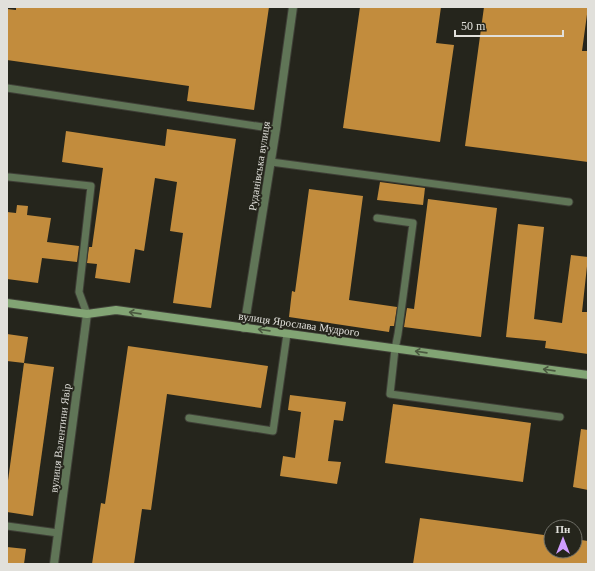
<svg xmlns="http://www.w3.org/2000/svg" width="595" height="571" viewBox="0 0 595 571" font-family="'Times New Roman',serif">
<rect width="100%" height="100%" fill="#25251c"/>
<g fill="#c28c3d">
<path d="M16,7H269L254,110L187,101L189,86L7,60V9L16,10Z"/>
<path d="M360,7H441L436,43L454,45L440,142L343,128Z"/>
<path d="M484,7H588L582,51H588V162L465,146Z"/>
<path d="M167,129L236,139L211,308L173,303L183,233L170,231L177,182L155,178L144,251L135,249L130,283L95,278L97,264L87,263L89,247H92L103,168L62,162L66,131L165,146Z"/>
<path d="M380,182L425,188L423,205L377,200Z"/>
<path d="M309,189L363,196L349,300L397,307L394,326H390L389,332L289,317L292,291L295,292Z"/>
<path d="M428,199L497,208L481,337L404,327L407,308L414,309Z"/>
<path d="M17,205L28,206L27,215L51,218L47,242L79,246L77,262L42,258L38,283L7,279V212L16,213Z"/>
<path d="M518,224L544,227L534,319L562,323L571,255L588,257L582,312H588V354L545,348L546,341L506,337Z"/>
<path d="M7,334L28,337L24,363L7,361Z"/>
<path d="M128,346L268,366L261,408L167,394L151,510L142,509L134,564H92L101,503L105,504Z"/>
<path d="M24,363L54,367L33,516L7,512V488Z"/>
<path d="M290,395L346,402L343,421L334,420L328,461L341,462L337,484L280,476L283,456L295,458L301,412L288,410Z"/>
<path d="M393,404L531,423L523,482L385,463Z"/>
<path d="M581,429L588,430V490L573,487Z"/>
<path d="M420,518L551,536V551H575V539L588,541V564H413Z"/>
<path d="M7,547L26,549L24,564H7Z"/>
</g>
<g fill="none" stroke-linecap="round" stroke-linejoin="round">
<g stroke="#3f3f37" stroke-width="9">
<g id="lane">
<path d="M7,88L276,129"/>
<path d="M271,162L569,202"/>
<path d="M9,177L91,186L79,292L87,314"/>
<path d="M377,218L413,223L398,334L395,349L390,394L560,417"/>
<path d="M189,418L273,431L287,334"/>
<path d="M7,526L58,533"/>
</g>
</g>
<g stroke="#3f3f37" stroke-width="10">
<g id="street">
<path d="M244,328L276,129L293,7"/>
<path d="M54,564L87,314"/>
</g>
</g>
<g stroke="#3f3f37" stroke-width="10">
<path id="secondary" d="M7,303L87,314L116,310L588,375"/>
</g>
<use href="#lane" stroke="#607557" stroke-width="7"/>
<use href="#street" stroke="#607557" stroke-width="8"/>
<use href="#secondary" stroke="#82a474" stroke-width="8"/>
</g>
<defs><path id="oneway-shaft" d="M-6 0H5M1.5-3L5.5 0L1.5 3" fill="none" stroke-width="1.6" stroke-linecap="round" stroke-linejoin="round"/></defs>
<g stroke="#4a583f">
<use href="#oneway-shaft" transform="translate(135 313) rotate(-172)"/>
<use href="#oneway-shaft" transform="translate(264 330) rotate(-172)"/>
<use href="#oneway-shaft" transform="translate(421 352) rotate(-172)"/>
<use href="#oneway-shaft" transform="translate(549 370) rotate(-172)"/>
</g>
<g text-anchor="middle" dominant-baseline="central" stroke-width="4" stroke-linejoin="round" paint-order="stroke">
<g font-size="11" fill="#e1e0db" stroke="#25251c">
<text transform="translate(259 166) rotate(-81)">Руданівська вулиця</text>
<text transform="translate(299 324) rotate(8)">вулиця Ярослава Мудрого</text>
<text transform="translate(60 438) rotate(-83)">вулиця Валентини Явір</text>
</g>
</g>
<rect width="595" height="571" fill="none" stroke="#e1e0db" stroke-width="16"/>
<g transform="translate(563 539)"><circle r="19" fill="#25251c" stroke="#707068"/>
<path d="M0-3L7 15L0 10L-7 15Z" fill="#d09dff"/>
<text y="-6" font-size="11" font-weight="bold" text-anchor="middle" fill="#e1e0db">Пн</text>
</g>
<path d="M455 30v6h108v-6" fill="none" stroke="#e1e0db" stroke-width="2"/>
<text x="461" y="30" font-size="12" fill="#e1e0db" stroke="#25251c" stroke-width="3" paint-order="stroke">50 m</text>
</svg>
